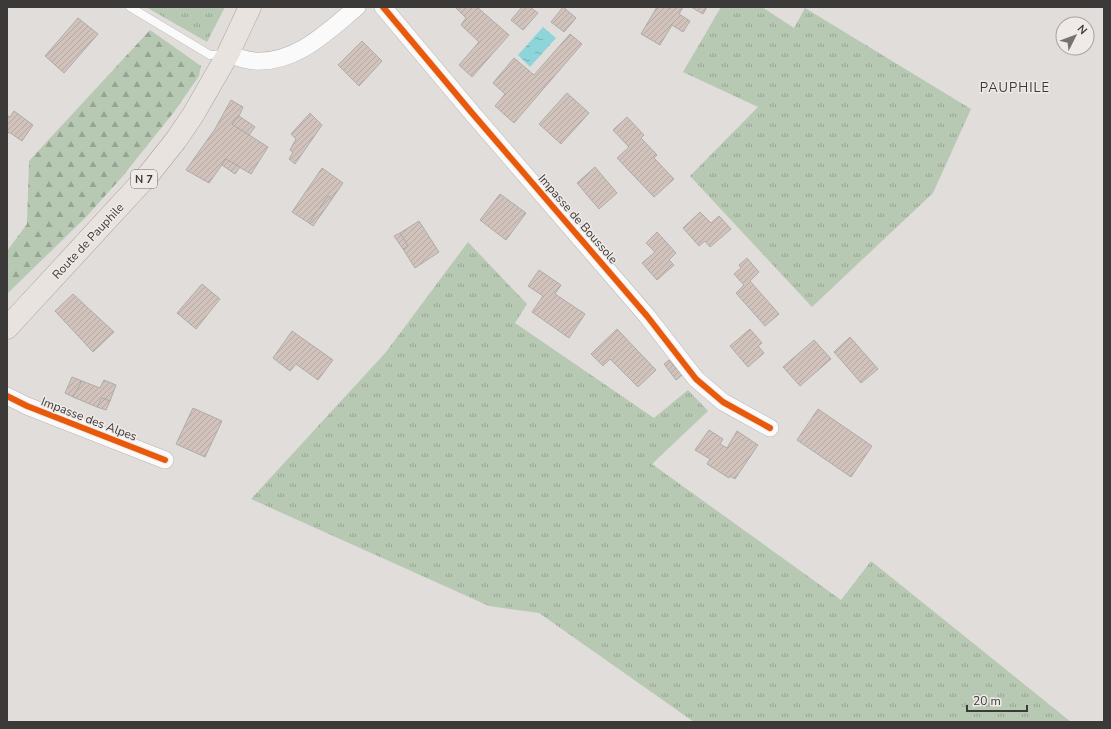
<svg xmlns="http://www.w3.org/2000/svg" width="1111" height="729" viewBox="0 0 1111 729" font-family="'Nunito Sans',sans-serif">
<defs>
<pattern id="grass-tufts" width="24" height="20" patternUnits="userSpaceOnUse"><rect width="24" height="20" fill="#b7c9b3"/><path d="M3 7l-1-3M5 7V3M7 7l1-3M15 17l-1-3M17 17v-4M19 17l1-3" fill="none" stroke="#96a493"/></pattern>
<pattern id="forest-firs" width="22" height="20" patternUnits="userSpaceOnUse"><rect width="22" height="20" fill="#b7c9b3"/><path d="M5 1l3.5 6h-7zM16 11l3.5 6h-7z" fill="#96a493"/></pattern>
<pattern id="water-ripples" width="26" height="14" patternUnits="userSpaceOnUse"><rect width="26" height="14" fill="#8ed5da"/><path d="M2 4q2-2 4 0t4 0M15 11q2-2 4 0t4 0" fill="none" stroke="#75aeb2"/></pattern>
<pattern id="building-hatch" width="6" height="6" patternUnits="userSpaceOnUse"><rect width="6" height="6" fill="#d2c2bc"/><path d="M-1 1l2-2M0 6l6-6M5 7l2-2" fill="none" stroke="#b5a7a2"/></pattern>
</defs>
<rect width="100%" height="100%" fill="#e0dddb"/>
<g fill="url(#grass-tufts)">
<path d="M146,7H225L207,42Z"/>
<path d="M721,7H762L794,28L805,8L971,109L933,193L812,307L690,176L758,107L683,72Z"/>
<path d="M468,242L527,304L515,323L654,418L688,390L708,411L652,464L841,600L871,561L1071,722H694L539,613L489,606L251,499L386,352Z"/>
</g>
<path fill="url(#forest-firs)" d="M150,30L201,66L199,76L174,112L122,177L86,217L7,294V251L27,224L29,161Z"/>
<path fill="url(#water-ripples)" d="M543,27L556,38L530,67L518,55Z"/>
<g fill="url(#building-hatch)" stroke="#aeacaa">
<path d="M455,7H477L509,35L472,77L459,65L479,42L461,25L466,18Z"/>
<path d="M522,7H530L538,13L523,30L511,20Z"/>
<path d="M563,7L576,18L564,32L551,22Z"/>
<path d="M657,7H667L670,9L671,7H683L679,14L690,21L683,32L672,25L660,45L641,34Z"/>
<path d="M691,7H707L703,14Z"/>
<path d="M78,18L98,34L64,73L45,56Z"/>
<path d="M570,34L582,44L514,123L495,106L505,94L493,83L514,58L534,75Z"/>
<path d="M362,41L382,61L359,86L338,65Z"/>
<path d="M567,93L589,113L561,144L539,124Z"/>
<path d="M231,100L243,107L239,116L232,124L268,147L251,174L226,159L209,183L186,170L215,129Z"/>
<path d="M14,111L33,125L22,141L9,132L7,135V115L10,117Z"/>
<path d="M310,113L322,125L295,164L289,159L293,152L290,150L296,139L291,134Z"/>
<path d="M239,116L255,127L249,135L232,124Z"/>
<path d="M627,117L644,135L641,138L657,155L654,158L674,179L654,197L617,158L629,147L613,130Z"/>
<path d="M226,159L240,167L235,174L222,165Z"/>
<path d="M595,167L617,193L599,209L577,183Z"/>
<path d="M322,168L343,183L332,199L328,196L309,223L292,212Z"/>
<path d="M500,194L526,213L506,240L480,220Z"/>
<path d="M328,196L332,199L313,226L309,223Z"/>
<path d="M700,212L711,223L719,216L731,229L710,247L705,241L699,246L683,228Z"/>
<path d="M419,221L439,252L415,268L403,249L408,246L400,233Z"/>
<path d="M657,232L676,253L669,260L674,265L657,280L642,263L655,252L646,243Z"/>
<path d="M400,233L408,246L403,249L394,236Z"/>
<path d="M747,258L759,272L750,281L779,314L765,326L736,293L744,285L734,274L741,268L739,265Z"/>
<path d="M539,270L561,285L555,294L585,314L569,338L532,312L543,296L528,286Z"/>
<path d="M202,284L220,299L196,329L177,313Z"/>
<path d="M73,294L114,332L93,352L55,311Z"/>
<path d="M617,329L656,370L638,387L610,359L603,366L591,354Z"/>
<path d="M750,329L762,343L758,346L764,353L748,367L730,346Z"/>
<path d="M292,331L333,360L318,380L296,364L290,371L273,358Z"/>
<path d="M850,337L878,369L861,383L834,352Z"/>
<path d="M814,340L831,359L800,386L783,367Z"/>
<path d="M669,360L682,375L676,380L664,364Z"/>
<path d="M72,377L82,381L73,397L65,393Z"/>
<path d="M104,380L116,385L110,401L102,398L97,407L73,397L82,381L100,388Z"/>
<path d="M102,398L110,401L106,410L97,407Z"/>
<path d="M193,408L222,421L205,457L176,444Z"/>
<path d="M818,409L872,446L851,477L797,440Z"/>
<path d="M709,430L723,439L720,444L727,448L737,431L758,445L735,479L730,476L729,478L707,464L710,459L695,450Z"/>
</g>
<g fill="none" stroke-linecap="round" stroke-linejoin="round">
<g stroke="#b8b5b4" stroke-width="9">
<path id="service" d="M130,7L210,55L224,54"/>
</g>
<g stroke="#b8b5b4" stroke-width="18">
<g id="minor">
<path d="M383,7L472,113L647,316L696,379L723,402L770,428"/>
<path d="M228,54C236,57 246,60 254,61C296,64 328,31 357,7"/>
<path d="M7,396L27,406L165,460"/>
</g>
</g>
<g stroke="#ada29c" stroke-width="23">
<path id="primary" d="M7,328L149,174L176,140L193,115L228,54L250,7"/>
</g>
<use href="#service" stroke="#fafafa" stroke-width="8"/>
<use href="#minor" stroke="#fafafa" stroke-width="17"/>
<use href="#primary" stroke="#e9e3e0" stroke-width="22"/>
<g stroke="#efeae7" stroke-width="8">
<g id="cycleway">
<path d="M383,7L472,113L647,316L696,379L723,402L770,428"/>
<path d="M7,396L27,406L165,460"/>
</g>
</g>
<use href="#cycleway" stroke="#e8590c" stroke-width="6"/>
</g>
<g text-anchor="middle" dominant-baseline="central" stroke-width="3" stroke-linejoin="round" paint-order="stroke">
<rect fill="#efeae7" stroke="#726f6d" stroke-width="1" x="131" y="170" width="26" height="18" rx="3"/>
<g font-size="11" font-weight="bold" fill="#3c3a39">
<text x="144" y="179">N 7</text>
</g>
<g font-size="12" fill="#3c3a39" stroke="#efeae7">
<text transform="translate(578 219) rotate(49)">Impasse de Boussole</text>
<text transform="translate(88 241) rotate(-47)">Route de Pauphile</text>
<text transform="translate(89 419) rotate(21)">Impasse des Alpes</text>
</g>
<g font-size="13" letter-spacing="1" fill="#3c3a39" stroke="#efeae7">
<text x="1015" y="88">PAUPHILE</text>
</g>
</g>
<rect width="1111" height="729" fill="none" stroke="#3c3a39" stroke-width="16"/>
<g transform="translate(1075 36) rotate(48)"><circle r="19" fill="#efeae7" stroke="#a7a4a1"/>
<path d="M0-3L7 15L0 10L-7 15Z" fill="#757372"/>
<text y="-6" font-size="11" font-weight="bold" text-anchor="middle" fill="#3c3a39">N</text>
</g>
<path d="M967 705v6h60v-6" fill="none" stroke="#3c3a39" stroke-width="2"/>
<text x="973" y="705" font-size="12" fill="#3c3a39" stroke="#efeae7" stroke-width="3" paint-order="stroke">20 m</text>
</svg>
